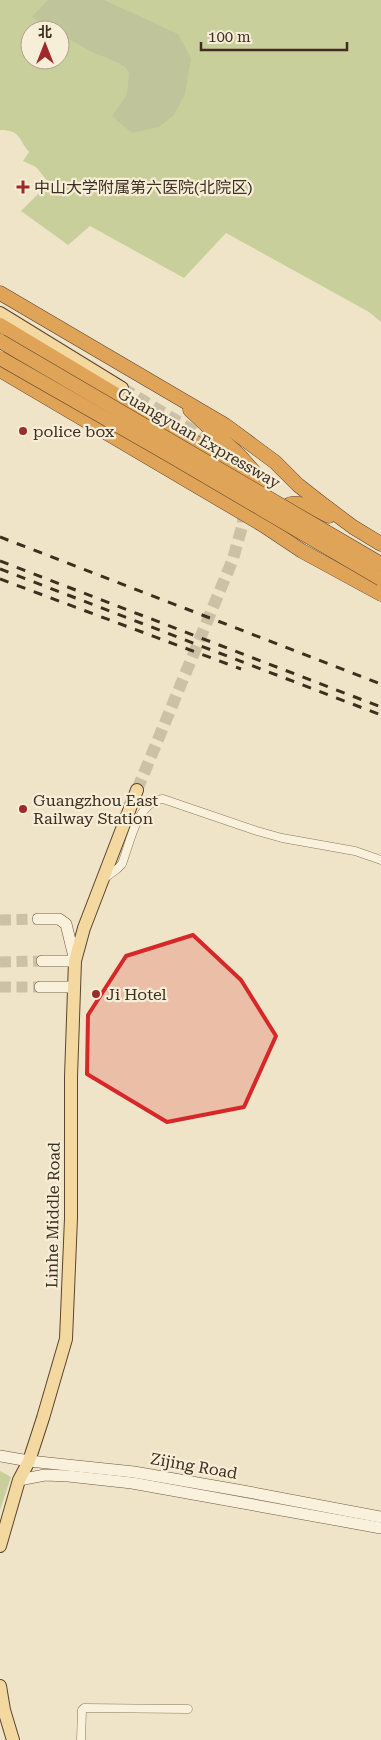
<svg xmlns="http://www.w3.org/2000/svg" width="381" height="1740" viewBox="0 0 381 1740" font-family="'Roboto Serif','Noto Sans SC',serif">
<rect width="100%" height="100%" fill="#f0e4c8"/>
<g fill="#c9cf9b" fill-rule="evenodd">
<path d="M0,0H381V322L369,312L226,233L184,278L90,226L68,245L21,211L49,183L36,167L23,161L29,152C18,139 21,130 0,130ZM30,30H60V60H30Z"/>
<path d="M0,1471L11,1477L0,1510Z"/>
</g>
<path fill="#bfc49a" d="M48,0H104L178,34L191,58L185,94L174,115L159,127L132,133L112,116L127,95L129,73L126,68L119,63L90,51L60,34V30H54L32,17Z"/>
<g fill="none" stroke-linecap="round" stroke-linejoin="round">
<g stroke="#ccc0a6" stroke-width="11" stroke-dasharray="11 5.5" stroke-linecap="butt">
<path d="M0,920L38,919"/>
<path d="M0,962L42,961"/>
<path d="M0,987H40"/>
</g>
<g stroke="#ccc0a6" stroke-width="12" stroke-dasharray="12 6" stroke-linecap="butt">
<path d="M122,388L192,430L218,451"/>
<path d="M137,790L233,559L243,523V506"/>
</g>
<g stroke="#8d765c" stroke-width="9">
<g id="street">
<path d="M105,878L117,869L122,864C130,843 137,801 163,799L257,831L282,838L355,851L381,860"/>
<path d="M81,1740L82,1710L84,1708L188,1709"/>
</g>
</g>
<g stroke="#6f573f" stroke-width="12">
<g id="secondary">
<path d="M38,919H59L66,924L75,961H42"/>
<path d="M40,987H74"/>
<path d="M0,1456L29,1461L134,1472L243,1491L381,1517"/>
<path d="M19,1480L45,1475L68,1476L132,1483L381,1528"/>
</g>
</g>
<g stroke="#5b4430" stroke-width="14">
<g id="primary">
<path d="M0,313L122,388"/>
<path d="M0,1546L19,1480L29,1461L43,1418L66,1339L71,1218V1077L75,961L84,928L137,790"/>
<path d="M0,1686L4,1710L13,1740"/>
</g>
</g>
<g stroke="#5b4430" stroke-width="15">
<g id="highway">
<path d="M0,293L225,425L275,462L298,485L321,503L353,527L381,544"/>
<path d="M0,325L266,485"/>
<path d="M0,370L263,525L302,551L381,594"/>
<path d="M190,410L239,455L255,473"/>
<path d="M285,518C281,490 317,510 329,516"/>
</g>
</g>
<use href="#street" stroke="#faf1dc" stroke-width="8"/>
<use href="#secondary" stroke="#faf1dc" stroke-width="11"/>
<use href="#primary" stroke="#f3d9a0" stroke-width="12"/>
<use href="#highway" stroke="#e0a458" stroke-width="14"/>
<g stroke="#3d2e20" stroke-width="3" stroke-dasharray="9 9" stroke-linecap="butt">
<path d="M0,537L381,684"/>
<path d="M0,561L381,707"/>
<path d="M0,569L381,715"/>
<path d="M0,579L241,669"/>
</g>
<g stroke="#5b4430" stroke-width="15" stroke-linecap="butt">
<g id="highway-bridge">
<path d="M0,341L381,564"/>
<path d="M0,358L166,453L381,579"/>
</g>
</g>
<use href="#highway-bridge" stroke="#e0a458" stroke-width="14"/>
</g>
<path fill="#d62828" fill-opacity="0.2" stroke="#d62828" stroke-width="4" stroke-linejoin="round" d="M193,935L241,980L276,1036L244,1107L167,1122L87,1074L88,1015L126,956Z"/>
<g fill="#9e2a2b" stroke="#f7eed8" stroke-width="2">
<path d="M20.5 179.5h5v5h5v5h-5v5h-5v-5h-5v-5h5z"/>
<circle cx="23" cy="431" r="5"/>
<circle cx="23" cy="809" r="5"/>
<circle cx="96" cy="994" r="5"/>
</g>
<g text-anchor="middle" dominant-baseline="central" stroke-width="4.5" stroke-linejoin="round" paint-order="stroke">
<g font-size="16" fill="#3d2e20" stroke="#f7eed8" text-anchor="start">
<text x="34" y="187">中山大学附属第六医院(北院区)</text>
<text x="33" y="431">police box</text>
<text x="33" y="800">Guangzhou East<tspan x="33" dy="18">Railway Station</tspan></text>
<text x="106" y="994">Ji Hotel</text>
</g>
<g font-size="16" fill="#3d2e20" stroke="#f7eed8">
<text transform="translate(199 438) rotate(30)">Guangyuan Expressway</text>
<text transform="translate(53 1215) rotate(-89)">Linhe Middle Road</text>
<text transform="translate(194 1466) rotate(10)">Zijing Road</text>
</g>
</g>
<g transform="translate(45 45)"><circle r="24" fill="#f7eed8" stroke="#ada18e"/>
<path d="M0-4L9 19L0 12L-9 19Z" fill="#9e2a2b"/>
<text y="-8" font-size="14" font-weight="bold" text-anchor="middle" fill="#3d2e20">北</text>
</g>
<path d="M201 42v8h146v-8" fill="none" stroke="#3d2e20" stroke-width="2.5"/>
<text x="208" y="42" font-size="15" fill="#3d2e20" stroke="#f7eed8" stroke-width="4" paint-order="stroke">100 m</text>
</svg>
